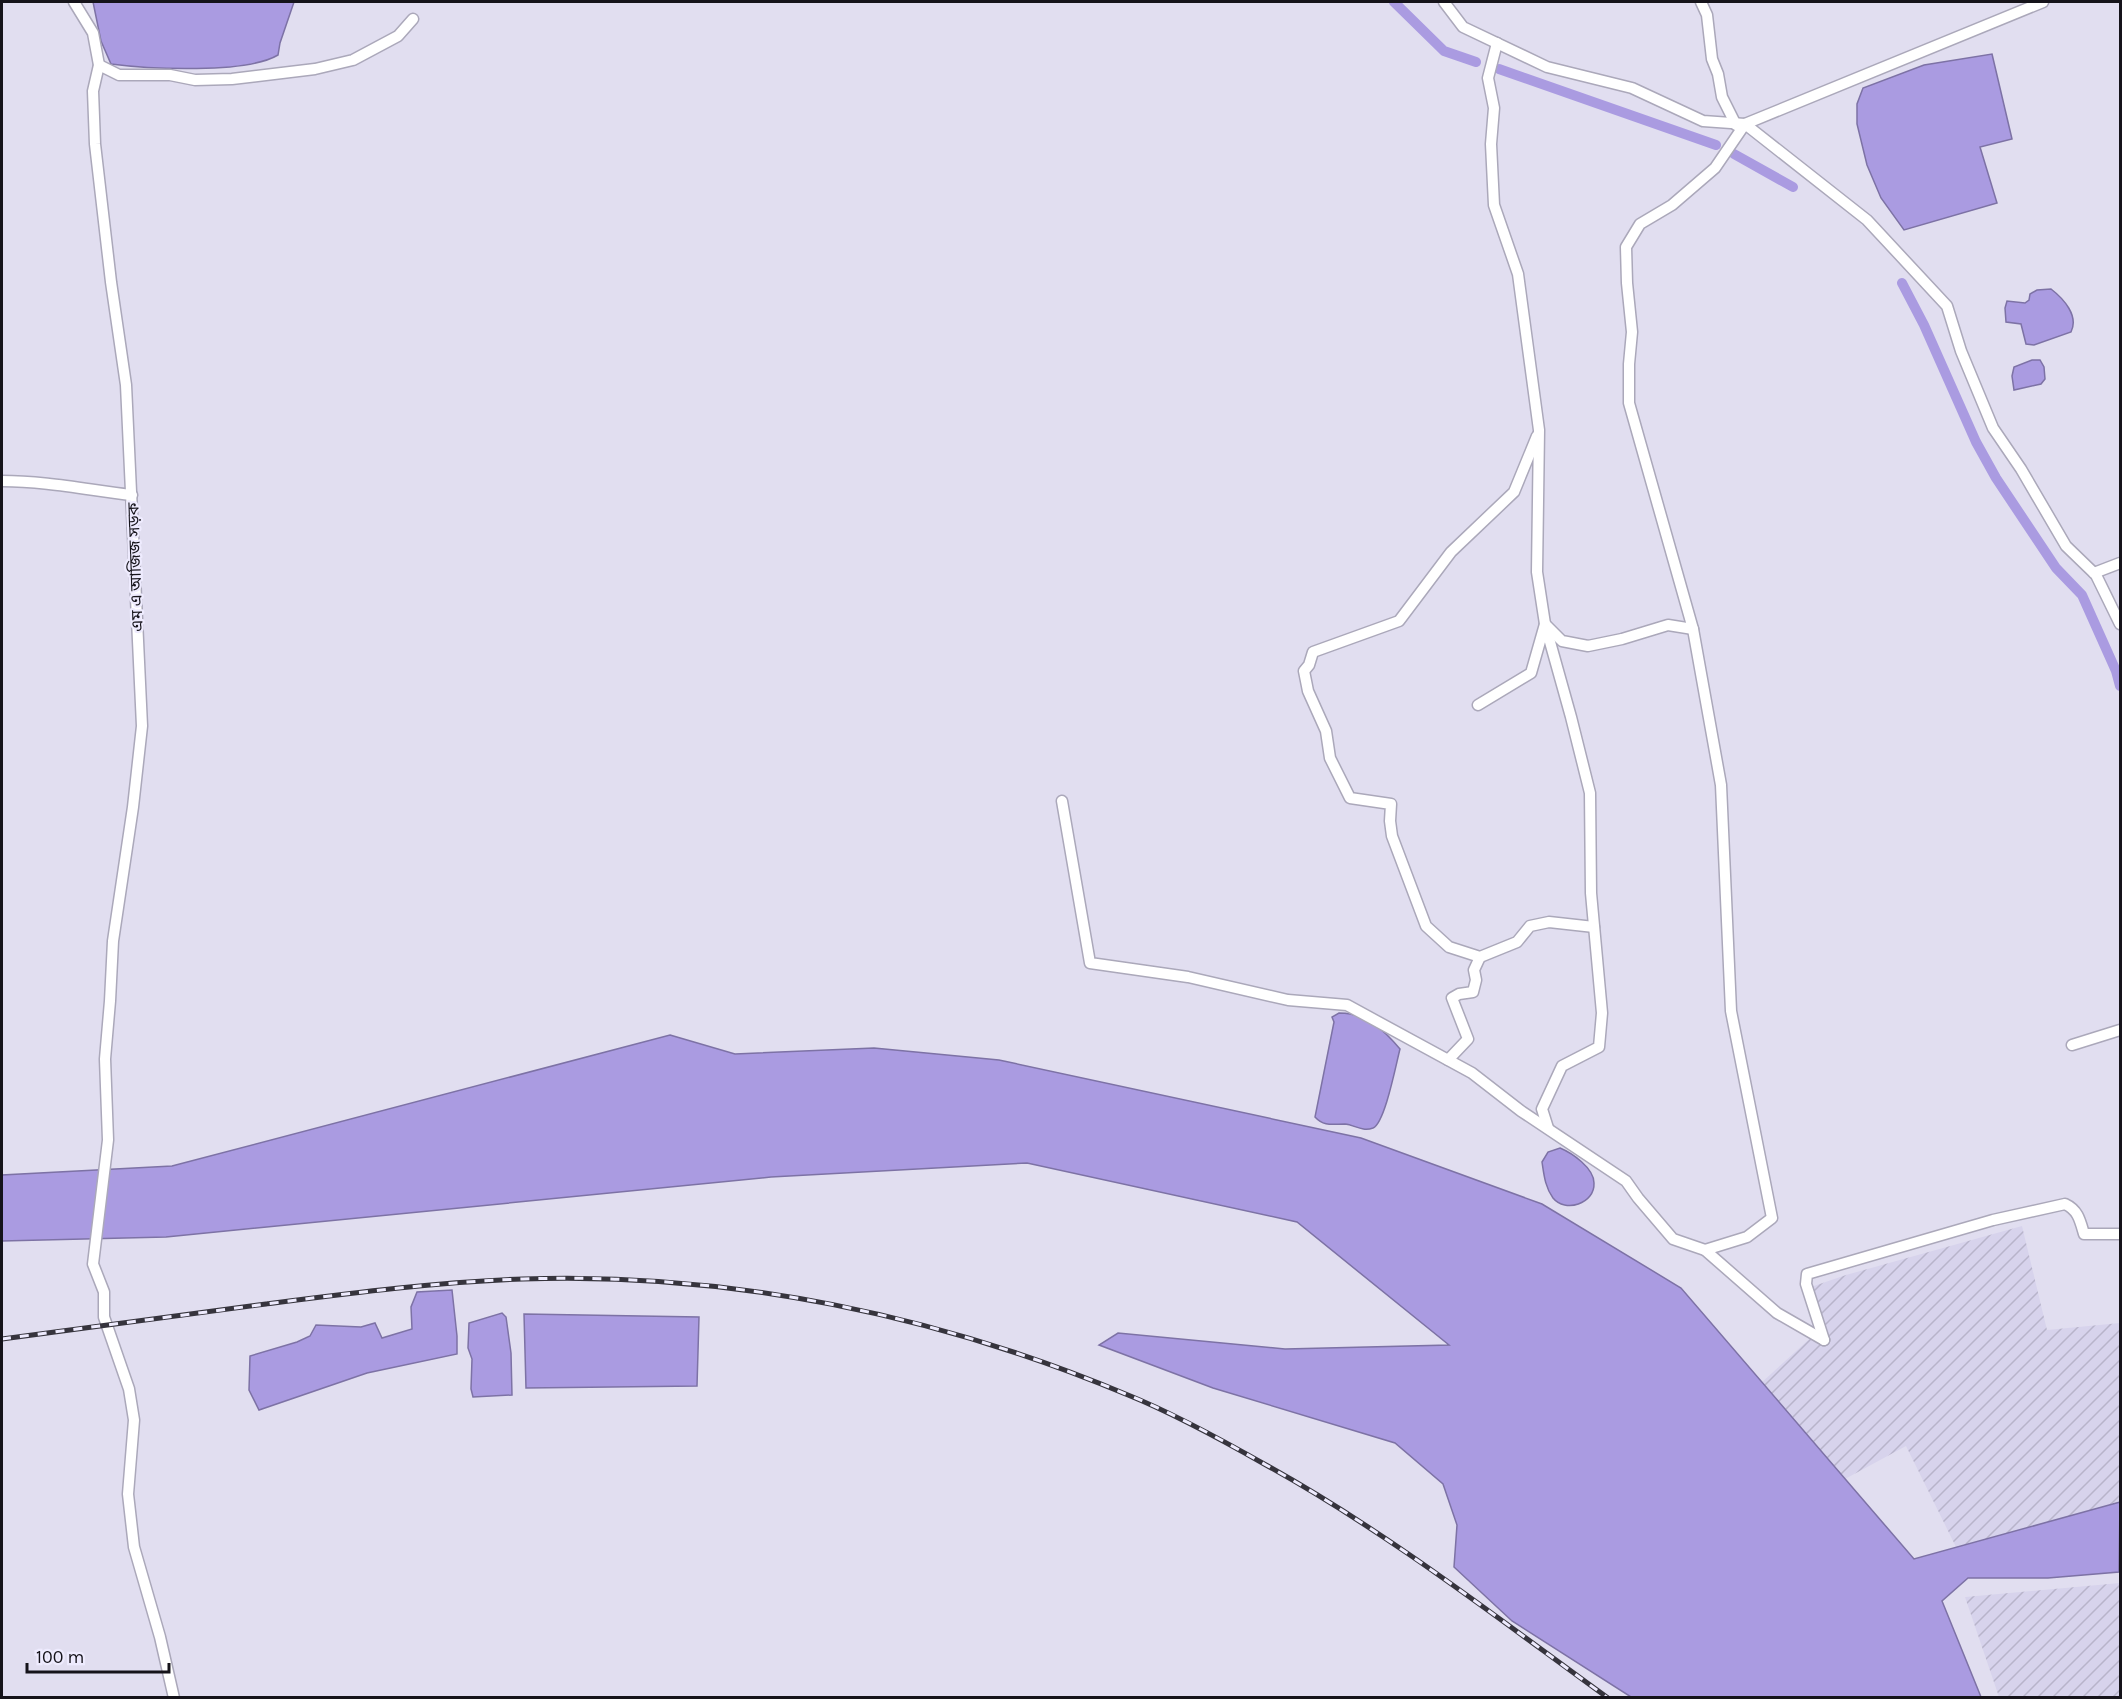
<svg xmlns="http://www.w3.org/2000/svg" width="2122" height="1699" viewBox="0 0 2122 1699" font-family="Karla,'Noto Sans Bengali',sans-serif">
<defs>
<pattern id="industrial-furrows" width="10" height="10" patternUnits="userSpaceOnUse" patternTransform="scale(1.5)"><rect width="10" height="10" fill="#d7d3ec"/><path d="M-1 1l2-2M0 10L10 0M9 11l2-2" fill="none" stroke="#b8b4ca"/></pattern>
</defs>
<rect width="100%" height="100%" fill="#e1def0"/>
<g fill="url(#industrial-furrows)">
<path d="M2022,1226L2047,1330L2120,1323V1501L1959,1553L1906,1446L1845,1479L1761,1383L1816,1333L1808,1288L1846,1275Z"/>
<path d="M2120,1583V1697H1999L1965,1597Z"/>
</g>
<g fill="#aa9be1" stroke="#7d72a5" stroke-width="1.5">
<path d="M93,2H294L280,43L278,55C246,74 149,69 111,64L101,41Z"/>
<path d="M1992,54L2012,139L1980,147L1997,203L1904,230L1881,198L1867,165L1857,124V104L1863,88L1924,65Z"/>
<path d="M2051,289C2064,299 2079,316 2071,332L2034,345L2026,344L2021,324L2006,322L2005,308L2007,301L2025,303L2029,300L2030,294L2037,290Z"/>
<path d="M2032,360H2040L2044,367L2045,379L2041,384L2014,390L2012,376L2014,367Z"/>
<path d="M1339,1013C1366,1013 1384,1030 1400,1049C1396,1064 1385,1123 1373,1128C1362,1132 1355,1125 1345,1124C1333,1124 1324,1127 1315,1117L1334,1022L1332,1017Z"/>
<path d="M670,1035L735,1054L874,1048L999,1060L1361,1138L1542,1204L1681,1288L1914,1559L2120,1502L2119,1572L2048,1578H1968L1942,1601L1981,1697H1631L1512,1621L1454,1567L1457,1525L1443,1484L1395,1443L1213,1388L1099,1345L1118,1333L1285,1349L1449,1345L1297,1222L1027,1163L771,1177L166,1237L2,1241V1175L172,1166Z"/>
<path d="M1560,1148C1572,1153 1594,1168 1594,1183C1595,1204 1565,1213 1553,1198C1545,1187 1544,1175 1542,1162L1548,1152Z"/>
<path d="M452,1290L457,1336V1354L367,1373L259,1410L249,1390L250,1356L297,1342L310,1336L316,1325L361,1327L375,1323L382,1338L412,1329L411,1307L417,1292Z"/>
<path d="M502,1313L506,1317L511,1353L512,1395L473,1397L471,1389L472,1359L468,1348L469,1323Z"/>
<path d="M524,1314L699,1317L697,1386L526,1388Z"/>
</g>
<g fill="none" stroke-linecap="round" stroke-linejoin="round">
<g stroke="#aa9be1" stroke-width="10">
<path d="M1394,2L1444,51L1476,62"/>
<path d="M1499,69L1716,145"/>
<path d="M1734,154L1793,187"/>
<path d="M1902,283L1924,325L1976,442L1996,478L2056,568L2082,595L2116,671L2120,686"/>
</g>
<g stroke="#aba8ba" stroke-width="13">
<g id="street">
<path d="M74,2L93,33L99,65L93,91L95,144L111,282L126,385L142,726L133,807L113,941L110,1001L105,1059L108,1140L93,1264L104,1292V1317L129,1389L134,1420L128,1494L134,1547L160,1637L174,1698"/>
<path d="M1444,2L1463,27L1547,67L1632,88L1703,121L1745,124L1867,220L1947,306L1961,351L1993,428L2021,469L2066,546L2096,575L2120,624"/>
<path d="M1701,2L1707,15L1712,59L1718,74L1722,97L1736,125"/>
<path d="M1497,43L1488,78L1494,108L1491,144L1494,205L1518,274L1539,430L1537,572L1545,624L1571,717L1590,793L1591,893L1602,1013L1599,1047L1562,1066L1542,1109L1548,1128"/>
<path d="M99,65L119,75H170L195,80L232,79L315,69L353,60L398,36L413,19"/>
<path d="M1537,436L1514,492L1451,552L1399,621L1313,652L1309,665L1304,671L1308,691L1326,731L1330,758L1350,798L1391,804L1390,821L1392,836L1426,926L1449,947L1480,957L1517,942L1530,926L1549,922L1594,927"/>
<path d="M2,481C45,481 89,490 132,495"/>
<path d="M2094,573L2120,563"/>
<path d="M1478,705L1531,673L1545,624L1562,641L1588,646L1622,639L1668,625L1693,629"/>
<path d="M1062,801L1090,963L1188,977L1288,1000L1347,1005L1472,1073L1521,1111L1626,1181L1638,1198L1673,1239L1705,1250L1777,1313L1824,1340"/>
<path d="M2072,1045L2120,1030"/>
<path d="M1448,1060L1468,1039L1452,998L1459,994L1473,992L1476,980L1474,970L1480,957"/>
<path d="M1705,1250L1747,1237L1772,1218L1731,1011L1721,785L1693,629L1629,403V364L1632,332L1627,283L1626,247L1640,224L1672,205L1715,168L1745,124L2043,2"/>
<path d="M1824,1340L1806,1284L1807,1274L1993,1220L2065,1204C2078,1210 2080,1220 2084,1234H2120"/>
</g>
</g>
<use href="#street" stroke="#fff" stroke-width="10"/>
<g stroke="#36343d" stroke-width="5">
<path id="rail" d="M2,1339C90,1327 178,1316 266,1304C352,1293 437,1282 523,1279C730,1272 938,1315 1128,1395C1175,1414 1222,1440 1266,1465C1387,1532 1496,1617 1608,1698"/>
</g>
<use href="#rail" stroke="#eeebfe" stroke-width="3" stroke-dasharray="9" stroke-linecap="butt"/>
</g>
<g text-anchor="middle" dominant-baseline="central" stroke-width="4.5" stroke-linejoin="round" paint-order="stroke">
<g font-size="16" fill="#15131a" stroke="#eeebfe">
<text transform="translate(135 567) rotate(-92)">এম এ আজিজ সড়ক</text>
</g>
</g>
<rect width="2122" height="1699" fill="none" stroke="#15131a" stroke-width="6"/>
<path d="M27 1663v9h142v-9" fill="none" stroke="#15131a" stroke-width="3"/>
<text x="36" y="1663" font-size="18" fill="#15131a" stroke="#eeebfe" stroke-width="4.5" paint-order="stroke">100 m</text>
</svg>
